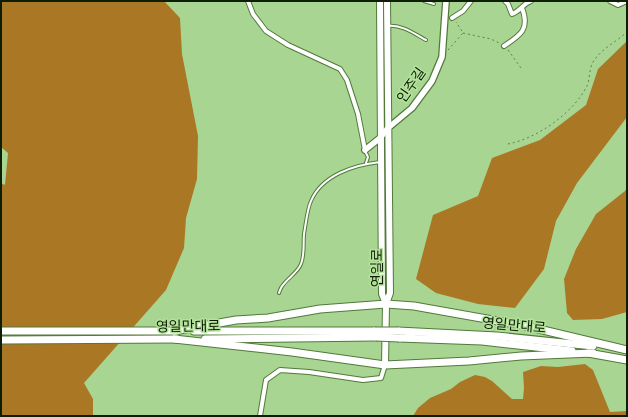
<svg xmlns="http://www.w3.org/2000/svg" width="628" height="417" viewBox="0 0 628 417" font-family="Poppins,'Noto Sans KR',sans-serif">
<rect width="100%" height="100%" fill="#a8d591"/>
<g fill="#aa7825">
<path d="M1,1H164L180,18L182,54L198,136L197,179L186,218L184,248L166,290L84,383L93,399V416H1V183L5,185L8,153L1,147Z"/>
<path d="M627,41V117L577,183L556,221L544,269L515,308L478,304L436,293L416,279L433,215L478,196L492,158L540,140L586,105L598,69Z"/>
<path d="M627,188V312L602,319L573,320L567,313L564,279L576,249L596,214L625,191Z"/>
<path d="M585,364L593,370L610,412L627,411V416H413L418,408L430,398L451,389L460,382L475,375L485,377L492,381L512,399H523L524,388L523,372L541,366L558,367Z"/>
</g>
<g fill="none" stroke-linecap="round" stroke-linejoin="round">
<g stroke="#517a3a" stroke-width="4">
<g id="lane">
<path d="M424,1L434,4"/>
<path d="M388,26C401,24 415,34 426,40"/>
<path d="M365,151L368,157L366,163"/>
<path d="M279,293C280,290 281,287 283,285C288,278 298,272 301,264C305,254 303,244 304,234C306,223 307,210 311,201C322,175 354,165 380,162"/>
</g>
</g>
<g stroke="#517a3a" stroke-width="6">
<g id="street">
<path d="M248,1L253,14L266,31L288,45L340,69L347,80L358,114L365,150"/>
<path d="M505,1L508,4L512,14C520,11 524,3 531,1"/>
<path d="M610,1L618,5L627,1"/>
<path d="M452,18L463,11L471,1"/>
<path d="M504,46C521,35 530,29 522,8"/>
<path d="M260,416L266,380L280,370L309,372L363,380L381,378L385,365"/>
</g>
</g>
<g stroke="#517a3a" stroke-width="8">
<path id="secondary" d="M365,150L380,138L388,128L412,108L432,81L442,57L446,1"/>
</g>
<g stroke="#517a3a" stroke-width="8">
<g id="primary">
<path d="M380,1L382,294L386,304L390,293L387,1"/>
<path d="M385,365L386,304"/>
</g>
</g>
<g stroke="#517a3a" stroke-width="9">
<g id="highway">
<path d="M1,331H177"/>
<path d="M174,331L236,320L268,318L320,309L386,304L414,306L526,326L627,350"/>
<path d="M194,331H375"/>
<path d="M398,331L497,336L593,346"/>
<path d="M399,338L482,341L572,351"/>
<path d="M174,339L292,352L385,365L469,361L521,356L593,353"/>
<path d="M205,339L376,337"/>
<path d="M1,340L177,339"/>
<path d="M588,353L627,360"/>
</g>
</g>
<g stroke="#608050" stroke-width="1" stroke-dasharray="2 3" stroke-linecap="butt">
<path d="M463,33L491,39L501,44"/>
<path d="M448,50L463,33L456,22"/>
<path d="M508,50L521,68"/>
<path d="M508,144C538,138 573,113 587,86C590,79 589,69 593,62C601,49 616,42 627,32"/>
</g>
<use href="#lane" stroke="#fff" stroke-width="2"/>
<use href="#street" stroke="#fff" stroke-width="4"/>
<use href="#secondary" stroke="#fff" stroke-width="5.5"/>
<use href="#primary" stroke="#fff" stroke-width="6"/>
<use href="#highway" stroke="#fff" stroke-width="7"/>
<g stroke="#517a3a" stroke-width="9" stroke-linecap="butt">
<g id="highway-bridge">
<path d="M375,331H398"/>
<path d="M376,337L399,338"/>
</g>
</g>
<use href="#highway-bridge" stroke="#fff" stroke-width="7"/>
</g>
<g text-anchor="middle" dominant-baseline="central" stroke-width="3" stroke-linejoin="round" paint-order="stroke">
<g font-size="14" fill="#0d1e04" stroke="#b5e29d">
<text transform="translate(411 85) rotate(-55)">인주길</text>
<text transform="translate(377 268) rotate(-90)">연일로</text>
<text transform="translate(514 325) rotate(5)">영일만대로</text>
<text transform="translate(188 326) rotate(-1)">영일만대로</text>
</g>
</g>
<rect width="628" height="417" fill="none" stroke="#0d1e04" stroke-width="4"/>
</svg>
